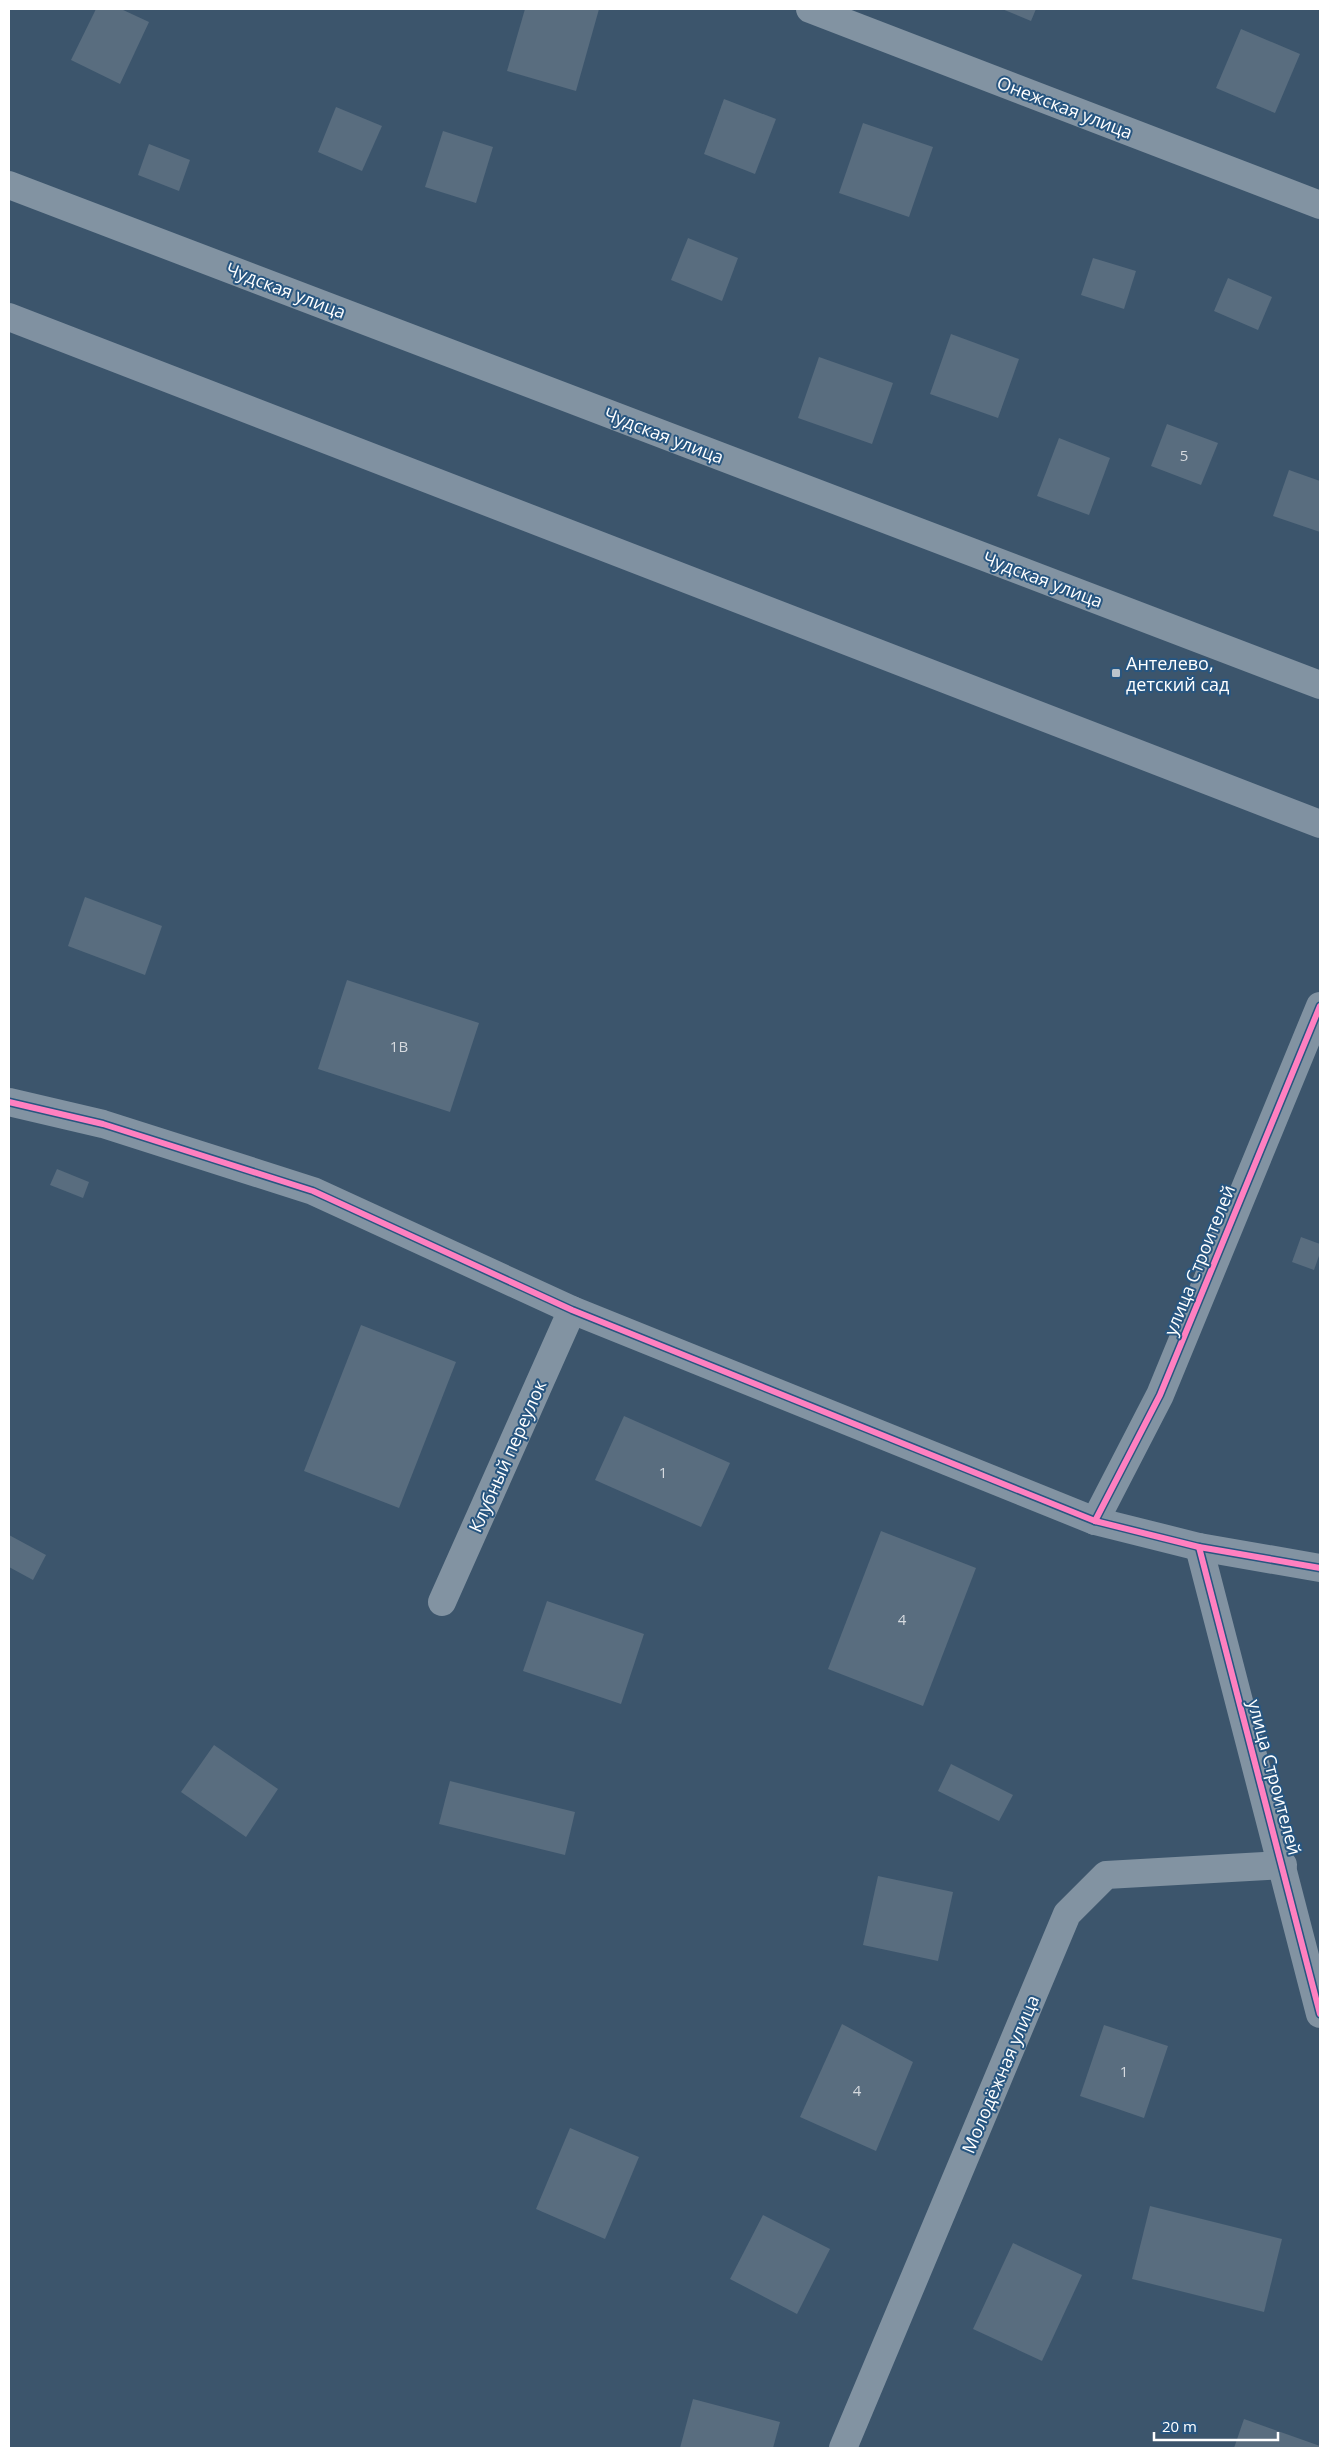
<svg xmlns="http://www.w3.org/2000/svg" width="1329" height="2457" viewBox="0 0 1329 2457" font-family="'Open Sans',sans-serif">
<rect width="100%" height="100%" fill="#3c556c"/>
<g fill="#596d7f">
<path d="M96,9H121L149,22L120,84L71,60Z"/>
<path d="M525,9H599L576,91L507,71Z"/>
<path d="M1002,9H1036L1031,21Z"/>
<path d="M1241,29L1300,54L1275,113L1216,88Z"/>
<path d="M724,99L776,119L755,174L704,154Z"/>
<path d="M336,107L382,126L362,171L318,152Z"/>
<path d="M863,123L933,147L909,217L839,193Z"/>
<path d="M443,131L493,147L476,203L425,187Z"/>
<path d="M149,144L190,160L179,191L138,175Z"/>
<path d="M688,238L738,258L722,301L671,280Z"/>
<path d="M1093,258L1136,271L1124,309L1081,295Z"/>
<path d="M1228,278L1272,297L1258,330L1214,311Z"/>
<path d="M951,334L1019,359L998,418L930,394Z"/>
<path d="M819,357L893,383L872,444L798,418Z"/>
<path d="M1167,424L1218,443L1201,485L1151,466Z"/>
<path d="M1059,438L1110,458L1089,515L1037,496Z"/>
<path d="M1289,470L1320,481V532L1273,516Z"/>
<path d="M85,897L162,926L145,975L68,946Z"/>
<path d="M347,980L479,1023L450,1112L318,1069Z"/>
<path d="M57,1169L89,1182L83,1198L50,1185Z"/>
<path d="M1301,1237L1320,1244V1253L1314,1270L1292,1262Z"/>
<path d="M361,1325L456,1362L399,1508L304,1471Z"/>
<path d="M624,1416L730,1463L701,1527L595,1480Z"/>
<path d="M881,1531L976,1568L923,1706L828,1669Z"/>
<path d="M9,1535L46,1555L33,1580L9,1567Z"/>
<path d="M547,1601L644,1634L621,1704L523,1671Z"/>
<path d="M214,1745L278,1789L246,1837L181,1792Z"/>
<path d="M951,1764L1013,1795L999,1821L938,1791Z"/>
<path d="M450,1781L575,1812L565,1855L439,1824Z"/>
<path d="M878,1876L953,1892L938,1961L863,1945Z"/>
<path d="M842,2024L913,2062L876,2151L800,2117Z"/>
<path d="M1104,2025L1168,2046L1144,2118L1080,2096Z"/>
<path d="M570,2128L639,2157L605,2239L536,2209Z"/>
<path d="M1150,2206L1282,2239L1264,2312L1132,2279Z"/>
<path d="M763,2215L830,2249L797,2314L730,2279Z"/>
<path d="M1013,2243L1082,2275L1042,2361L973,2329Z"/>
<path d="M693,2399L780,2422L773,2448H680Z"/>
<path d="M1244,2419L1320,2446V2448H1234Z"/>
</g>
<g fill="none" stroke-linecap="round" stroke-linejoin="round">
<g stroke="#8293a2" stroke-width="28">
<path d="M810,9L1320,205"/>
<path d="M9,185L1320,685"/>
<path d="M9,1102L103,1124L313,1191L572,1310L1095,1521L1199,1547L1320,1568"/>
<path d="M1095,1521L1160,1395L1320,1006"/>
<path d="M1199,1547L1320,2014"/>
<path d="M442,1602L572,1310"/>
<path d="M843,2448L1067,1914L1106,1875L1283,1865"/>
</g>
<path stroke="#8091a1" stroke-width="28" d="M9,317L1320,824"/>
<g stroke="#285680" stroke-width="9">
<g id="cycleway">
<path d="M9,1102L103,1124L313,1191L572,1310L1095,1521L1199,1547L1320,1568"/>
<path d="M1095,1521L1160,1395L1320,1006"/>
<path d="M1199,1547L1320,2014"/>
</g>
</g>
<use href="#cycleway" stroke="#ff80c0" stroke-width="6"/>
</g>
<rect fill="#bbc4cc" stroke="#285680" stroke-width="2" x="1111" y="668" width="10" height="10" rx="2.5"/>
<g text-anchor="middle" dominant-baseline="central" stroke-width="4" stroke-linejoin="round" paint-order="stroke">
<g font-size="15" fill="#d6dadf">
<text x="1184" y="455">5</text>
<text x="399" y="1046">1В</text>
<text x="663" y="1472">1</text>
<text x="902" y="1619">4</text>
<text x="1124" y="2071">1</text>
<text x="857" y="2090">4</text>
</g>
<g font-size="18" fill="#fff" stroke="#285680">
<text transform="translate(1065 107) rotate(21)">Онежская улица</text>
<text transform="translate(286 290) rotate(21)">Чудская улица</text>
<text transform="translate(664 435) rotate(21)">Чудская улица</text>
<text transform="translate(1043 579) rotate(21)">Чудская улица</text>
<text transform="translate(1199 1260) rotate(-68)">улица Строителей</text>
<text transform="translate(507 1456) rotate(-66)">Клубный переулок</text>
<text transform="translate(1275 1777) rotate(75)">улица Строителей</text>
<text transform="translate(1000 2074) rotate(-67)">Молодёжная улица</text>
</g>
<g font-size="18" fill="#fff" stroke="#285680" text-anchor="start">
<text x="1126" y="663">Антелево,<tspan x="1126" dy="21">детский сад</tspan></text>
</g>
</g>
<rect width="1329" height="2457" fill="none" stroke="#ffffff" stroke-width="20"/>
<path d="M1154 2432v8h124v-8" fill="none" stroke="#ffffff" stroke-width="2.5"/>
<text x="1162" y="2432" font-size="15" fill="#ffffff" stroke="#285680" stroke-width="4" paint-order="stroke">20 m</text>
</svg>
